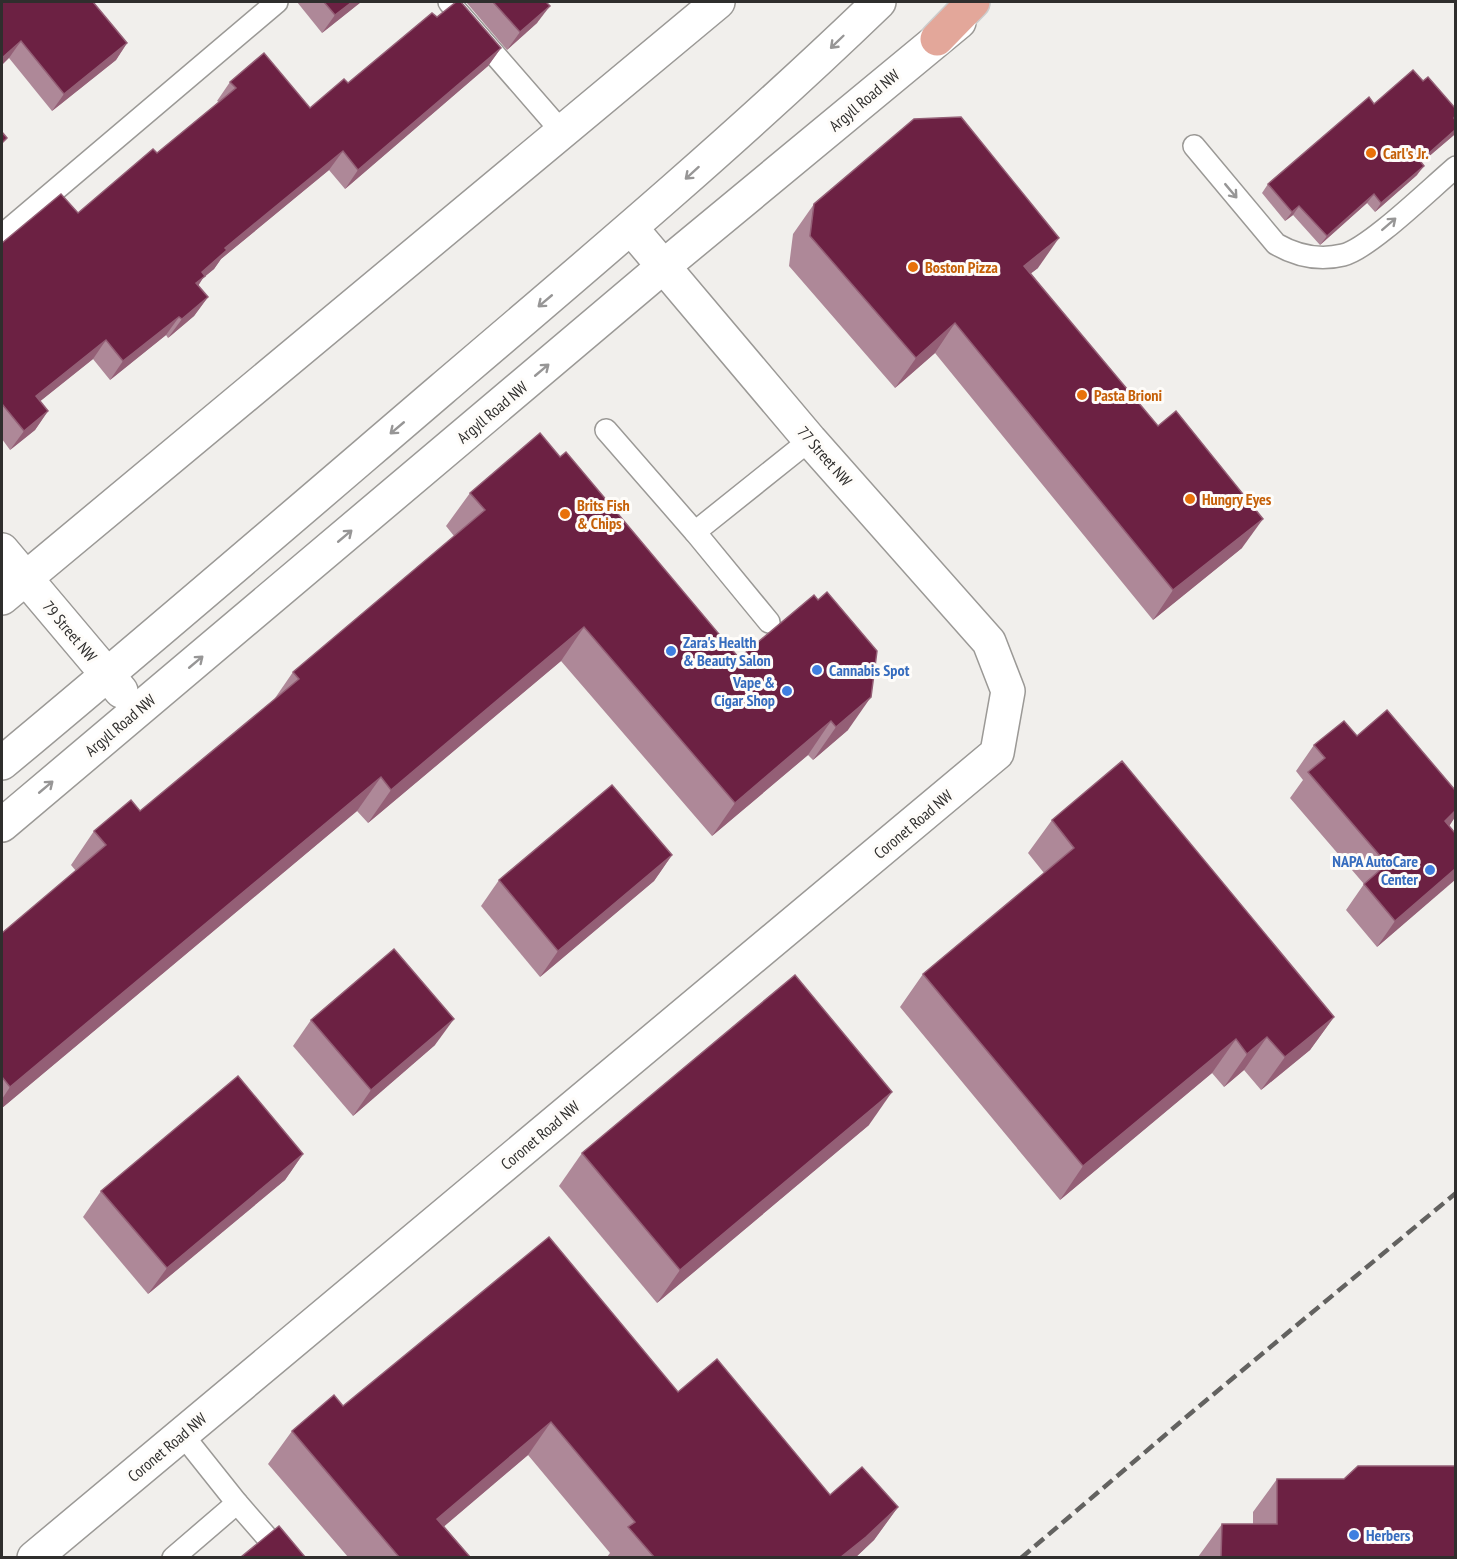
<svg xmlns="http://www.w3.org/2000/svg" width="1457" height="1559" viewBox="0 0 1457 1559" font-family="'PT Sans Narrow',sans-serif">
<rect width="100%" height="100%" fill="#f1efec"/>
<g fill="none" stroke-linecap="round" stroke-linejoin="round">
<g stroke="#9b9996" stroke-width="24">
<g id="lane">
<path d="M449,2L563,133"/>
<path d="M1194,146L1276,244C1297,256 1319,261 1343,255C1369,249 1432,187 1456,167"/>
<path d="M2,235L277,2"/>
<path d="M606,430L695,532L810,440"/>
<path d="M695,532L769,622"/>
<path d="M237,1503L285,1558"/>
<path d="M173,1558L237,1503L182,1434"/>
</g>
</g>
<g stroke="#9b9996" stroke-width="36">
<g id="street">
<path d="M2,598L718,2"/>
<path d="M34,1558L997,753L1008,691L989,642L810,440L631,228"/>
</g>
</g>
<g stroke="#9b9996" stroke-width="36">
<g id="secondary">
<path d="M2,550L121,691"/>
<path d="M2,763C150,640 296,514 442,389C590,263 739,137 879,2"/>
<path d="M2,825L664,266L959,22"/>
</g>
</g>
<g stroke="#cdcdcd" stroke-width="36">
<path id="primary" d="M937,39L973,2"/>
</g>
<use href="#lane" stroke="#fff" stroke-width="21"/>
<use href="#street" stroke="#fff" stroke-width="33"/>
<use href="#secondary" stroke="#fff" stroke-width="33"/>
<use href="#primary" stroke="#e3a79a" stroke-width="33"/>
<path stroke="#636260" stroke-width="4.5" stroke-dasharray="12 6" stroke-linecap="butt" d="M1021,1558L1191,1413L1456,1193"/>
</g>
<g fill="#ae8898">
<path d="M2,2L127,43L116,60L52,111L9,58Z"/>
<path d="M297,2H361L322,33Z"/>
<path d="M466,2H546L537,23L507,50Z"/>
<path d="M437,17L501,48L488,66L345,189L329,170L221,259L214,269L203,278L198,286L208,297L194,316L168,338L166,335L110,380L93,359L40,401L48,411L35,430L10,450L2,439V243L78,213L157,153L219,102L217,101L230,82L310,108L348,83Z"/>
<path d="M1374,104L1455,119L1454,135L1421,163L1417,175L1375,212L1367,203L1320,245L1293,215L1285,221L1262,193L1268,184Z"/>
<path d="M814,204L1038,268L1031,273L1242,548L1153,620L935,353L895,388L789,266L793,234Z"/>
<path d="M560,457L739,658L848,730L813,760L808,755L712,836L561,661L368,823L357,811L2,1108V933L76,871L71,865L94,831L140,811L273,701L293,672L454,536L446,526L470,493Z"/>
<path d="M1357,736L1455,817L1449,826L1455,879L1377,947L1346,910L1364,884L1290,798L1303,780L1296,771L1314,745Z"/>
<path d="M1052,820L1334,1017L1310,1050L1261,1090L1244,1070L1224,1087L1212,1073L1060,1200L900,1007L923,974L1044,873L1028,853Z"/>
<path d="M672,855L654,881L540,977L481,906L499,880Z"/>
<path d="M311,1020L435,1045L353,1116L293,1046Z"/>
<path d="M869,1125L657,1303L559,1186L582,1153Z"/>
<path d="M303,1154L285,1180L148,1294L83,1217L101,1191Z"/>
<path d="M678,1392L830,1495L898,1507L874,1540L856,1557H607L610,1553L528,1455L444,1526L470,1557H348L268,1464L292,1431L343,1406Z"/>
<path d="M1277,1479H1344L1455,1557H1198L1222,1524H1253V1512Z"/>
</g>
<g fill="#945f76">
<path d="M352,2H361L322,33L335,15Z"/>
<path d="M550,6L537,23L507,50L520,32Z"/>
<path d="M21,41L9,58L2,65V58Z"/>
<path d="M127,43L116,60L52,111L64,94Z"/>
<path d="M501,48L488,66L345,189L358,170Z"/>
<path d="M1455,130V133L1454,135L1413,170L1420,161Z"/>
<path d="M343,151L329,170L221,259L214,269L203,278L192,295L202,272L225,248Z"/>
<path d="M1424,166L1417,175L1375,212L1381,203Z"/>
<path d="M1374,194L1367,203L1320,245L1327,236Z"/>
<path d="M1299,206L1293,215L1285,221L1292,212Z"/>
<path d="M1059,238L1038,268L1003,295L1024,266Z"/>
<path d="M208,297L194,316L168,338L182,319Z"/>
<path d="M179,317L166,335L110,380L123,361Z"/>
<path d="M955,323L935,353L895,388L916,358Z"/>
<path d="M106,340L93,359L23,415L36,396Z"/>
<path d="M48,411L35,430L10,450L24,431Z"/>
<path d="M1263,519L1242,548L1153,620L1173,590Z"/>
<path d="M584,627L561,661L368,823L391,790Z"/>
<path d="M871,697L848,730L813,760L836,727Z"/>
<path d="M831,721L808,755L712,836L735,803Z"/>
<path d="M381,777L357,811L2,1108V1099L10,1087Z"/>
<path d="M1455,811V817L1448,828L1445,821Z"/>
<path d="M672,855L654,881L540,977L558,951Z"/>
<path d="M1455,869V880L1377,947L1395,921Z"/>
<path d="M1334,1017L1310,1050L1261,1090L1285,1057Z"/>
<path d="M454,1019L435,1045L353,1116L371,1090Z"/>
<path d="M1267,1037L1244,1070L1224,1087L1247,1054Z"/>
<path d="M1236,1039L1212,1073L1060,1200L1083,1166Z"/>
<path d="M892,1092L869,1125L657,1303L680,1270Z"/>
<path d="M303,1154L285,1180L148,1294L167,1268Z"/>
<path d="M551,1422L528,1455L414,1552L437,1519Z"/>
<path d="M898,1507L874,1540L856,1557H841Z"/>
</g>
<g fill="#6c2143" stroke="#945f76" stroke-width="1.5">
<path d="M2,2H93L127,43L64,94L21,41L2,58Z"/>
<path d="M324,2H352L335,15Z"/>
<path d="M456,2H461L501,48L358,170L343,151L225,248L227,250L202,272L205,276L196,283L208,297L182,319L179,317L123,361L106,340L36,396L48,411L24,431L2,404V243L61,194L78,213L153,149L157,153L236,88L230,82L264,53L310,108L344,79L348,83L432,13L437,17Z"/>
<path d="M493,2H546L550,6L520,32Z"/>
<path d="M1413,70L1423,81L1428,77L1455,108V116L1454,118L1455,120V130L1420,161L1424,166L1381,203L1374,194L1327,236L1299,206L1292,212L1268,184L1369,97L1374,104Z"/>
<path d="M961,117L1059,238L1024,266L1158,426L1176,411L1263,519L1173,590L955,323L916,358L810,236L814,204L914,119Z"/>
<path d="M2,132L7,138L2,143Z"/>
<path d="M540,433L560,457L566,452L739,658L814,595L818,600L827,592L877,651L871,697L836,727L831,721L735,803L584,627L391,790L381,777L10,1087L2,1077V933L106,845L94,831L131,800L140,811L299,679L293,672L485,510L470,493Z"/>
<path d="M1387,710L1455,790V811L1445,821L1455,833V869L1395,921L1364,884L1387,864L1308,772L1325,758L1314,745L1344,721L1357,736Z"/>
<path d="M1122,761L1334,1017L1285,1057L1267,1037L1247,1054L1236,1039L1083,1166L923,974L1074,848L1052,820Z"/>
<path d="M612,785L672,855L558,951L499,880Z"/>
<path d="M394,949L454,1019L371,1090L311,1020Z"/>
<path d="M795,975L892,1092L680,1270L582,1153Z"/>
<path d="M238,1076L303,1154L167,1268L101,1191Z"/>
<path d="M549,1237L678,1392L717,1359L830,1495L862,1467L898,1507L866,1537L841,1557H654L628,1527L635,1522L551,1422L437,1519L470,1557H399L292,1431L334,1395L343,1406Z"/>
<path d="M1358,1466H1455V1557H1221L1222,1524H1277V1479H1344Z"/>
<path d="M279,1526L305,1557H241Z"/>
</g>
<defs><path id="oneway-shaft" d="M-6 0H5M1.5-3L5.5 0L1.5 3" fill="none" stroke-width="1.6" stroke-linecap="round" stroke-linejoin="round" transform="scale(1.5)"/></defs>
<g stroke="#979696">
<use href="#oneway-shaft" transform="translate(837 42) rotate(136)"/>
<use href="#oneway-shaft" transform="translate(692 173) rotate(138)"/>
<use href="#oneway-shaft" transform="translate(1231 191) rotate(50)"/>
<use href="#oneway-shaft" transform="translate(1389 224) rotate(-41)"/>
<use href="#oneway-shaft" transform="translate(545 301) rotate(140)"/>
<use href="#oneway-shaft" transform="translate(542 370) rotate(-40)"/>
<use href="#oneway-shaft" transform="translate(397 428) rotate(140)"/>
<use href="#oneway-shaft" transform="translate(345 536) rotate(-40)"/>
<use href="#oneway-shaft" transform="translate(196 662) rotate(-40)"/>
<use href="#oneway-shaft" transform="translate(46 787) rotate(-40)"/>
</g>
<g fill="#e8710a" stroke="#fefcf9" stroke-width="2">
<circle cx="1371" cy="153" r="6"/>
<circle cx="913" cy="267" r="6"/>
<circle cx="1082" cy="395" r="6"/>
<circle cx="1190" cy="499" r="6"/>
<circle cx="565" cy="514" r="6"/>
</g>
<g fill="#3f7fe0" stroke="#fefcf9" stroke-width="2">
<circle cx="671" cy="651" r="6"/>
<circle cx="817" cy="670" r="6"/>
<circle cx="787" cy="691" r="6"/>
<circle cx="1430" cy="870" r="6"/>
<circle cx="1354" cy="1535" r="6"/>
</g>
<g text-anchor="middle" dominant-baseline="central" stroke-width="6" stroke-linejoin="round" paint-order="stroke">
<g font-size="16" fill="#2f2e2d" stroke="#fefcf9">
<text transform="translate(864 100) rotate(-40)">Argyll Road NW</text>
<text transform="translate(492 412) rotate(-40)">Argyll Road NW</text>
<text transform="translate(825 456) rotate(49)">77 Street NW</text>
<text transform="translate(70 631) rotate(50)">79 Street NW</text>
<text transform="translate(120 725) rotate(-40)">Argyll Road NW</text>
<text transform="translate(913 824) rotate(-40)">Coronet Road NW</text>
<text transform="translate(540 1135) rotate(-40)">Coronet Road NW</text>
<text transform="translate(167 1447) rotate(-40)">Coronet Road NW</text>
</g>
<g font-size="16" font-weight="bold" fill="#c56008" stroke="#fefcf9" text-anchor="start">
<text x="1383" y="153">Carl's Jr.</text>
<text x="925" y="267">Boston Pizza</text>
<text x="1094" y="395">Pasta Brioni</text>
<text x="1202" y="499">Hungry Eyes</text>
<text x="577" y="505">Brits Fish<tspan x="577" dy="18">&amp; Chips</tspan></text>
</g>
<g font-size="16" font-weight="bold" fill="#366cbe" stroke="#fefcf9" text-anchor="start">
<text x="683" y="642">Zara's Health<tspan x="683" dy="18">&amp; Beauty Salon</tspan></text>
<text x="829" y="670">Cannabis Spot</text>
<text x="775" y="682" text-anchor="end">Vape &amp;<tspan x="775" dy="18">Cigar Shop</tspan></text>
<text x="1418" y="861" text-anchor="end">NAPA AutoCare<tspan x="1418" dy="18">Center</tspan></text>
<text x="1366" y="1535">Herbers</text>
</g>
</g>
<rect width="1457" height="1559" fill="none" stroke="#2f2e2d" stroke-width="6"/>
</svg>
